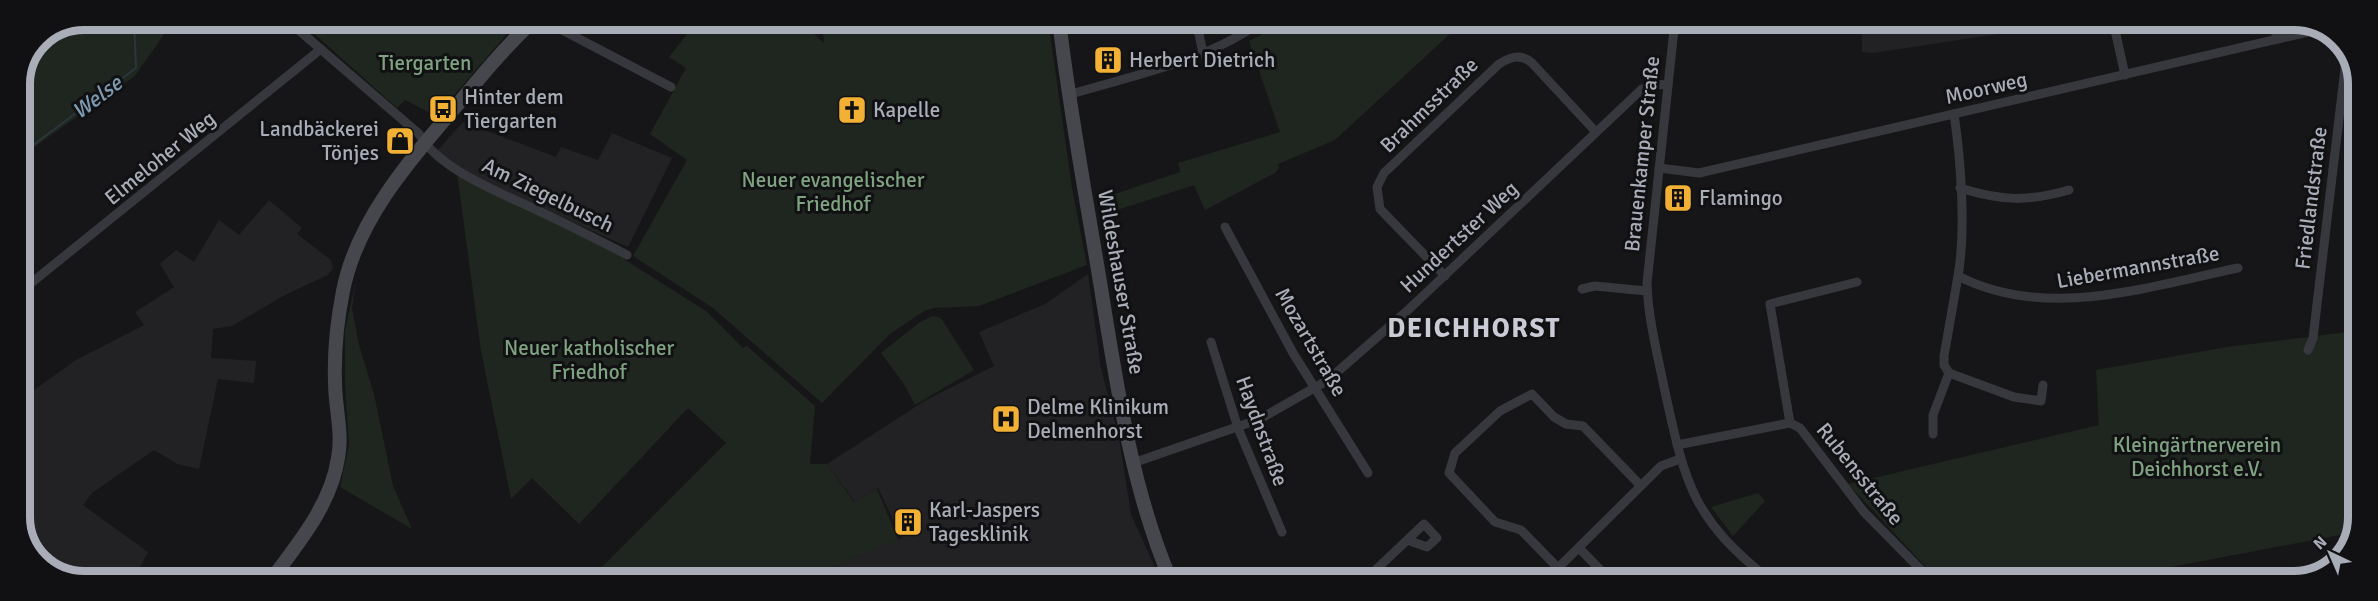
<svg xmlns="http://www.w3.org/2000/svg" width="2378" height="601" viewBox="0 0 2378 601" font-family="Signika,sans-serif">
<rect width="100%" height="100%" fill="#161618"/>
<g fill="#222225">
<path d="M1862,21H2007L2005,33L1873,53L1862,52Z"/>
<path d="M463,122L556,157L561,147L598,160L612,133L672,158L628,247L473,178L437,151Z"/>
<path d="M269,200L302,228L297,234L331,260L333,268L328,275L285,295L232,326L213,329L211,358L256,361L254,383L218,379L199,469L177,464L154,450L92,493L83,505L148,552L133,580H71L36,560L20,525V400L76,360L144,325L135,312L174,287L160,264L176,250L194,262L219,220L239,235Z"/>
<path d="M1088,274L1101,368L1119,438L1131,514L1161,581H832L828,569L902,538L878,488L855,502L827,464L926,400L994,366L979,332L1045,304Z"/>
</g>
<g fill="#1e261f">
<path d="M84,20H174L135,76L20,157V84L39,38Z"/>
<path d="M299,20H519L436,116L405,100L397,108Z"/>
<path d="M698,20H799L824,43L822,20H1048L1072,188L1087,265L979,306L934,308L924,311L890,334L822,403L713,308L633,256L687,160L650,134L686,68L669,57Z"/>
<path d="M1279,20H1465L1335,140L1278,164L1279,168L1275,173L1205,210L1194,185L1102,215L1100,199L1180,172L1178,163L1280,132L1249,41L1263,34Z"/>
<path d="M457,173L586,235L706,311L743,348L747,346L815,406L810,464H827L854,502L877,489L898,540L828,569L832,581L589,580L726,443L688,408L579,524L532,478L511,499L481,351Z"/>
<path d="M357,277L352,308L359,345L374,394L393,486L412,529L340,487L349,445L345,384V330Z"/>
<path d="M933,316L941,318L974,370L915,405L904,384L881,353L920,322Z"/>
<path d="M2358,320L2356,532L2097,581H1939L1848,484L2099,425L2096,370L2227,347L2355,331Z"/>
<path d="M1758,493L1765,501L1733,536L1711,507Z"/>
</g>
<g fill="none" stroke-linecap="round" stroke-linejoin="round">
<path stroke="#2c353c" stroke-width="2" d="M20,155L136,68L134,20"/>
<g stroke="#37383d" stroke-width="9">
<path d="M287,20L419,134C440,171 504,194 541,212C570,226 599,240 627,255"/>
<path d="M543,20L671,87"/>
<path d="M1196,20L1203,53"/>
<path d="M1675,20L1647,283C1648,318 1657,352 1664,387C1685,483 1691,518 1771,581"/>
<path d="M2113,21L2125,75"/>
<path d="M2271,21L2278,39"/>
<path d="M1068,95C1131,76 1211,60 1263,20"/>
<path d="M1954,114C1961,161 1966,230 1958,276C2046,321 2146,287 2238,268"/>
<path d="M1659,168L1699,173L2321,29"/>
<path d="M1960,188C2002,201 2027,202 2069,190"/>
<path d="M1225,227L1293,353L1368,473"/>
<path d="M1445,276L1380,209L1377,187L1384,173L1499,64C1510,57 1521,53 1532,63L1596,132"/>
<path d="M1958,276L1944,356V365L1949,373L2014,397L2041,401L2043,385"/>
<path d="M1582,289L1595,286L1647,291"/>
<path d="M20,292L321,49"/>
<path d="M1211,342L1238,428L1282,532"/>
<path d="M2308,350L2313,338L2347,51"/>
<path d="M1790,423L1770,304L1857,282"/>
<path d="M1933,434V415L1949,373"/>
<path d="M1677,445L1790,423L1800,428L1864,512L1932,581"/>
<path d="M1133,463L1260,419L1328,380L1407,311L1642,89L1653,84L1668,85"/>
<path d="M1641,486L1583,426L1566,424L1554,417L1532,394L1500,411L1455,453L1449,473L1495,522L1521,530L1558,568L1661,466L1680,459"/>
<path d="M1579,548L1611,581"/>
<path d="M1364,581L1424,524L1437,538L1427,547L1407,540"/>
</g>
<g stroke="#45474d" stroke-width="14">
<path d="M1059,20C1069,106 1085,191 1099,276C1116,379 1130,485 1171,581"/>
<path d="M271,580C298,543 331,505 338,458C343,432 335,408 335,382C334,352 337,321 343,291C357,219 411,159 458,104C482,75 506,46 534,20"/>
</g>
</g>
<defs>
<g id="building-square" transform="scale(1.5)"><rect x="-9" y="-9" width="18" height="18" rx="4" fill="#f2b134" stroke="#111113"/><path d="M-4-6H4V6H1V3H-1V6H-4ZM-2.5-4.3h1.7v1.8h-1.7ZM.8-4.3h1.7v1.8H.8ZM-2.5-1h1.7V.8h-1.7ZM.8-1h1.7V.8H.8Z" fill="#111"/></g>
<g id="bus-square" transform="scale(1.5)"><rect x="-9" y="-9" width="18" height="18" rx="4" fill="#f2b134" stroke="#111113"/><path d="M-5-6H5V4H4V6H2V4H-2V6H-4V4H-5ZM-3.5-4V0h7V-4ZM-3.5 1.2v1.5H-2V1.2ZM2 1.2v1.5H3.5V1.2Z" fill="#111"/></g>
<g id="church-square" transform="scale(1.5)"><rect x="-9" y="-9" width="18" height="18" rx="4" fill="#f2b134" stroke="#111113"/><path d="M-1.2-6h2.4v3.5h3.3v2.4h-3.3V6h-2.4V-.1h-3.3v-2.4h3.3Z" fill="#111"/></g>
<g id="shop-square" transform="scale(1.5)"><rect x="-9" y="-9" width="18" height="18" rx="4" fill="#f2b134" stroke="#111113"/><path d="M-5-2.5h2.3a2.7 3.5 0 0 1 5.4 0H5L5.5 6h-11ZM-1.5-2.5h3a1.5 2.3 0 0 0-3 0Z" fill="#111"/></g>
<g id="hospital-square" transform="scale(1.5)"><rect x="-9" y="-9" width="18" height="18" rx="4" fill="#f2b134" stroke="#111113"/><path d="M-5-5h3v3.5h4V-5h3V5h-3V1.5h-4V5h-3Z" fill="#111"/></g>
</defs>
<g fill-rule="evenodd">
<use href="#building-square" x="1108" y="60"/>
<use href="#bus-square" x="443" y="109"/>
<use href="#church-square" x="852" y="110"/>
<use href="#shop-square" x="400" y="141"/>
<use href="#building-square" x="1678" y="198"/>
<use href="#hospital-square" x="1006" y="419"/>
<use href="#building-square" x="908" y="522"/>
</g>
<g text-anchor="middle" dominant-baseline="central" stroke-width="6" stroke-linejoin="round" paint-order="stroke">
<g font-size="21" fill="#a8adb8" stroke="#111113" text-anchor="start">
<text x="1129" y="60">Herbert Dietrich</text>
<text x="464" y="97">Hinter dem<tspan x="464" dy="24">Tiergarten</tspan></text>
<text x="873" y="110">Kapelle</text>
<text x="379" y="129" text-anchor="end">Landbäckerei<tspan x="379" dy="24">Tönjes</tspan></text>
<text x="1699" y="198">Flamingo</text>
<text x="1027" y="407">Delme Klinikum<tspan x="1027" dy="24">Delmenhorst</tspan></text>
<text x="929" y="510">Karl-Jaspers<tspan x="929" dy="24">Tagesklinik</tspan></text>
</g>
<g font-size="21" fill="#7fa381" stroke="#111113">
<text x="425" y="63">Tiergarten</text>
<text x="833" y="180">Neuer evangelischer<tspan x="833" dy="24">Friedhof</tspan></text>
<text x="589" y="348">Neuer katholischer<tspan x="589" dy="24">Friedhof</tspan></text>
<text x="2197" y="445">Kleingärtnerverein<tspan x="2197" dy="24">Deichhorst e.V.</tspan></text>
</g>
<g font-size="21" fill="#a8adb8" stroke="#111113">
<text transform="translate(1986 88) rotate(-13)">Moorweg</text>
<text transform="translate(1429 105) rotate(-44)">Brahmsstraße</text>
<text transform="translate(1642 154) rotate(-84)">Brauenkamper Straße</text>
<text transform="translate(160 158) rotate(-39)">Elmeloher Weg</text>
<text transform="translate(548 195) rotate(26)">Am Ziegelbusch</text>
<text transform="translate(2311 198) rotate(-83)">Friedlandstraße</text>
<text transform="translate(1459 237) rotate(-43)">Hundertster Weg</text>
<text transform="translate(2138 267) rotate(-10)">Liebermannstraße</text>
<text transform="translate(1121 282) rotate(80)">Wildeshauser Straße</text>
<text transform="translate(1311 342) rotate(60)">Mozartstraße</text>
<text transform="translate(1262 431) rotate(70)">Haydnstraße</text>
<text transform="translate(1860 474) rotate(51)">Rubensstraße</text>
</g>
<g font-size="22" font-style="italic" fill="#7f9bb3" stroke="#111113">
<text transform="translate(97 97) rotate(-37)">Welse</text>
</g>
<g font-size="27" font-weight="bold" letter-spacing="1.5" fill="#c9ccd4" stroke="#111113">
<text x="1474" y="328">DEICHHORST</text>
</g>
</g>
<path d="M0 0H2378V601H0ZM84 30H2294A54 54 0 0 1 2348 84V517A54 54 0 0 1 2294 571H84A54 54 0 0 1 30 517V84A54 54 0 0 1 84 30Z" fill="#111113" fill-rule="evenodd"/>
<path fill="none" stroke="#a8adb8" stroke-width="8" d="M84 30H2294A54 54 0 0 1 2348 84V517A54 54 0 0 1 2294 571H84A54 54 0 0 1 30 517V84A54 54 0 0 1 84 30Z"/>
<g transform="translate(2330 553) rotate(316)" stroke="#111113" stroke-width="4.5" paint-order="stroke">
<path d="M0-4.5L10 22L0 15L-10 22Z" fill="#a8adb8"/>
<text y="-9" font-size="16" font-weight="bold" text-anchor="middle" fill="#a8adb8">N</text>
</g>
</svg>
